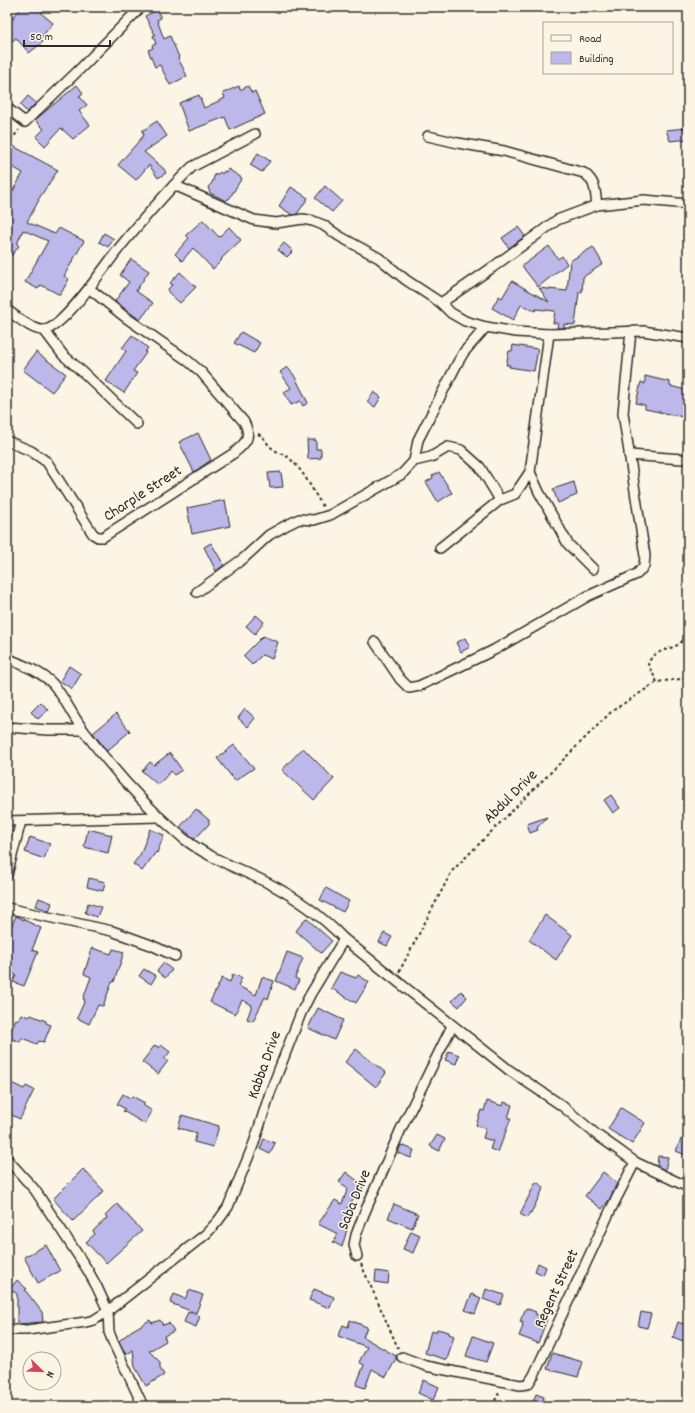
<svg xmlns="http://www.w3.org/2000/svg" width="695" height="1413" viewBox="0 0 695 1413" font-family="Dekko,sans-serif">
<rect width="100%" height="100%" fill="#fcf5e5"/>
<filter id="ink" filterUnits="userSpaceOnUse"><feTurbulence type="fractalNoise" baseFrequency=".025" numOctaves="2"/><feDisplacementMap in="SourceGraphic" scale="8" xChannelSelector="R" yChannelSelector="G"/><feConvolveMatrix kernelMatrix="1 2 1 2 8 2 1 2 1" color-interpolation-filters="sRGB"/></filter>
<g filter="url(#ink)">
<g fill="#bcb8ea" stroke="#2b2b2b">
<path d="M23,7H48L41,13L53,23L40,39L43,42L29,53L16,38L7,45V23L14,18L13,16Z"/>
<path d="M157,10L161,18L157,20L164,39L170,36L179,57L178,58L187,76L170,85L160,65L155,67L148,50L153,48L152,45L156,44L153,36L155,35L145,16Z"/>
<path d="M77,85L83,93L79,96L87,105L79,111L90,125L73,139L61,128L45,146L36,137L44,129L35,120Z"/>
<path d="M239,86L240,90L248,86L252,93L255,91L265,114L230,130L225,117L189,131L179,103L199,95L204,108L225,98L223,93Z"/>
<path d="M28,96L36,103L27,112L20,105Z"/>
<path d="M157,121L167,136L144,152L164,169L166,173L158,178L149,165L136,180L118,165L144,135L142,131Z"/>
<path d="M686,128L687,139L670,141L666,130Z"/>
<path d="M11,145L58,170L38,200H39L27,222L55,234L59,228L84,241L64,276L69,279L60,295L41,285L38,289L25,282L48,241L23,230L17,244L19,246L7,261V201L23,173L7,164V152Z"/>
<path d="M258,153L270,161L262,172L250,165Z"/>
<path d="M228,169L242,178L229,199H228L226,201L210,193L208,187L212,183L215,174H218L220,172L222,174L224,171L226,172Z"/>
<path d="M325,186L342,201L332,212L315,198Z"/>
<path d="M291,187L308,198L297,214L292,215L279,206Z"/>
<path d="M203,220L219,237L229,227L241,240L221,259L222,260L213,269L193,248L182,261L175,254L189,238L186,235Z"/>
<path d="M518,227L525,236L509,248L502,238Z"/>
<path d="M104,233L114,239L108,247L99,242Z"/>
<path d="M284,243L293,251L287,257L278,250Z"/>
<path d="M549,246L558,259L562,256L567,264L538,287L522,266Z"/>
<path d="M593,247L603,264L583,277L582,292H579L575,325L564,324V328H557L558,323H553L555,311L536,309L535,311L521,305L513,320L492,308L499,296L502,298L512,281L549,302L539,288L567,291L570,261Z"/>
<path d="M131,259L149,271L136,291L153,303L140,320L115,301L129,282L120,275Z"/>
<path d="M180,272L196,287L180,303L168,292V289L172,285L170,283Z"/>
<path d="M241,332L260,343L254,353L234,343Z"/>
<path d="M132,335L148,348L145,352L146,353L133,371L137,373L124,393L106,381L126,351L122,348Z"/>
<path d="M513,345L538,349L534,371L509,367L510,365H506L509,351H512Z"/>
<path d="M36,352L66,374L52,392L23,370Z"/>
<path d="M287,367L294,375L308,403L303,406L300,401L291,405L284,392L291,388L280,372Z"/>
<path d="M645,376L670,382V386L686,390L683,405H688V418L645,409V405L636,403L641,382L645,384Z"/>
<path d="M374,392L381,397L375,407L367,402Z"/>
<path d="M198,433L211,460L194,472L179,442Z"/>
<path d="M307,440H316V449H321V458L308,459Z"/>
<path d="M281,472L283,487L270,488L268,473Z"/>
<path d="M439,472L452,493L438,502L426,482L433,478L432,476Z"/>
<path d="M574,482L577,495L558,503L553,489Z"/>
<path d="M225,500L230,526L192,534L187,508Z"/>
<path d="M211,543L224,565L216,571L204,547Z"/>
<path d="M256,615L264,622L255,634L246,626Z"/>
<path d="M263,636L278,642L272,659L262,655L252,665L243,656Z"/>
<path d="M465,638L470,647L461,652L456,643Z"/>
<path d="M69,666L81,674L72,689L60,681Z"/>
<path d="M41,702L48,710L38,719L31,712Z"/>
<path d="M245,709L255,718L248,727L238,718Z"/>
<path d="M116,714L130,731L107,751L93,733Z"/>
<path d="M234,745L254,768L235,781L217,758Z"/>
<path d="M303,748L334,779L314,800L282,770Z"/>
<path d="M170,753L182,770L174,775L171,771L158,785L142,771L150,762L154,765Z"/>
<path d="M611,795L620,808L613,813L604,800Z"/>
<path d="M196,809L209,820V824L195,839L180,827Z"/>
<path d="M547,817L537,828L538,830L530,833L527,824Z"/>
<path d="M88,829L112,835L108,853L84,847Z"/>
<path d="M150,829L164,835L157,853L156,852L142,871L133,864L140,855Z"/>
<path d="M30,837L50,844L44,859L25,852Z"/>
<path d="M89,878L105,882L103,891L87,887Z"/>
<path d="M326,888L349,901L343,912L320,900Z"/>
<path d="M39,898L52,903L49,911L36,906Z"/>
<path d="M88,903L101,907L97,917L85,913Z"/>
<path d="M545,915L572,935L556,960L529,940Z"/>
<path d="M16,916L41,928L32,950L38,952L24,986L13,982L16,975L7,971V936Z"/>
<path d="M306,918L332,941L321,953L296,931Z"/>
<path d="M384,933L392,937L387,946L379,942Z"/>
<path d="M92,948L111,954L113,949L124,952L114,982H112L103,1006L98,1005L89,1024L77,1018L85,1000L83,999L91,977L84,974Z"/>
<path d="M287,952L303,958L295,978L299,980L295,989L276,981Z"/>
<path d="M164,963L172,970L165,978L157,971Z"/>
<path d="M144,969L156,976L151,984L139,976Z"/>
<path d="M340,972L356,978L358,975L369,982L356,1003L331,988Z"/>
<path d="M233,974L242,978L238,986L256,995L262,977L274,981L268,999L265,997L253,1021L247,1019L252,1005L242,1000L235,1014L210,1002L222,978L230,982Z"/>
<path d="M461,991L467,997L459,1007L452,1001Z"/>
<path d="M318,1008L343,1020L334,1040L308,1028Z"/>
<path d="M21,1014L29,1017L31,1015L46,1021V1023L51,1025L44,1042L39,1041L37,1044L22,1038L20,1042L8,1037L16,1019L18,1020Z"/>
<path d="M155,1045L159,1048L161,1045L170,1052L164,1059L168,1061L158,1074L142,1062Z"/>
<path d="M356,1049L386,1073L376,1087L345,1062Z"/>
<path d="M449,1051L459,1055L456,1064L445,1060Z"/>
<path d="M7,1081L24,1089L26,1086L34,1090L20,1119L7,1113Z"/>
<path d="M123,1094L130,1098L132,1096L145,1103L143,1105L152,1111L145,1124L123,1111L125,1109L117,1104Z"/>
<path d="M487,1101L503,1106L504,1102L512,1105L508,1118H511L498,1152L490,1149L493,1141L483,1138L486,1128L476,1125L481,1110L484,1111Z"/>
<path d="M621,1108L645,1123L632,1144L608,1129Z"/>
<path d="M182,1115L219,1126L213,1147L194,1142L197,1133L178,1128Z"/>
<path d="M437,1135L445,1139L439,1151L430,1146Z"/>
<path d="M264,1139L275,1143L270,1154L260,1149Z"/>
<path d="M681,1139L688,1142V1156L676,1151Z"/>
<path d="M401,1145L414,1150L411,1158L398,1153Z"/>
<path d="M658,1156L668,1157L665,1170L657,1166Z"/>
<path d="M83,1169L104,1191L73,1221L53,1199Z"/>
<path d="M346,1172L364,1186L347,1208L352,1212L348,1218L350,1219L342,1247L333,1242L338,1234L318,1224L335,1200L342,1204L348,1188L339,1182Z"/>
<path d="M603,1172L617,1183L609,1200L602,1209L585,1196Z"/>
<path d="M536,1182L544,1187L531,1213L530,1212L527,1218L520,1214Z"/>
<path d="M117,1204L142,1231L106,1263L86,1242L95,1234L93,1231L107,1218L105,1216Z"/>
<path d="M394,1204L418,1214L412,1228L388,1218Z"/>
<path d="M411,1231L420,1235L413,1253L403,1249Z"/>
<path d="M46,1245L60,1271L38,1283L24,1257Z"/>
<path d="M538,1263L546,1267L543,1275L535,1271Z"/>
<path d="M376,1271L389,1273L388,1284L375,1282Z"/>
<path d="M17,1280L27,1289L25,1290L42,1312L43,1322L17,1324V1294L10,1289Z"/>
<path d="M314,1289L334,1297L330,1308L309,1300Z"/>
<path d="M486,1289L504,1295L500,1305L483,1299Z"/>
<path d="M189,1290L203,1295L196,1313L170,1303L174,1294L185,1299Z"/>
<path d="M472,1294L481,1298L475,1314L465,1310Z"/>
<path d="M526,1308L536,1312L535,1314L547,1319L538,1343L519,1336L523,1326L522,1325L523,1322L520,1321Z"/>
<path d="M188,1312L200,1316L196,1327L184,1322Z"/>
<path d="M641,1312L651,1314L647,1328L638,1326Z"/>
<path d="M150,1320L152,1323L160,1320L163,1325L169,1323L174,1331L164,1336L166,1341L149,1351L160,1362V1368L164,1375L146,1386L135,1367L133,1350L126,1355L119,1341L131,1331Z"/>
<path d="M350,1320L367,1327L363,1337L396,1356V1359L386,1377L372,1369L365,1388L356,1385L364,1365L359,1362L367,1347L338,1336L343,1325L348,1327Z"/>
<path d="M678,1322L688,1326V1343L673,1337Z"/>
<path d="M437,1329L449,1332V1334L454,1336L447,1360L425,1353L431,1331L436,1332Z"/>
<path d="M473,1336L493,1343L486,1362L466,1356Z"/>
<path d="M552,1353L583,1362L578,1377L547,1369Z"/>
<path d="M424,1380L439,1387L433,1400L418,1393Z"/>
<path d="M536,1394L544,1397L541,1406L532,1404Z"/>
</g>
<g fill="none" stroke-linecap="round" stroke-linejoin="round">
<g stroke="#2b2b2b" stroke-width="12">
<g id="minor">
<path d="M7,108L25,122L82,67L139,9"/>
<path d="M428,136L458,143L504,151L584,173C596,182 595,191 597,205"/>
<path d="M174,185L192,167L255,134"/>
<path d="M441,303L493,267L557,220L597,205L644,200L688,204"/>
<path d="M7,310C16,316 33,331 44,330C63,329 107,263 120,247C137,226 155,206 174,185L254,220L276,223L303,219L313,221L323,225L339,236L379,258L406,280L441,303L451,313L465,321L486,327L516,332L549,334L643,331L688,338"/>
<path d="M44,330L63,355L85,374L137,424"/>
<path d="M7,441L31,451L47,462L93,534L98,537H103L234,453C246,443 252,437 244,422L201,372L187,360L125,317L90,289"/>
<path d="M629,455L682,459"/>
<path d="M414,461L431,457L448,447L461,450L480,467L500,500"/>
<path d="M530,472L539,492L568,544L593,569"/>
<path d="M440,548L500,500L515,494L530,472L549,334"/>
<path d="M197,592L244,558L269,535L285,526L299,519L314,520L330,515L402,474L414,461L418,440L458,362L464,352L486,327"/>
<path d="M375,642L400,679L409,688L419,686L494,650L588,596L637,574L644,566L645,556L623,413L631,331"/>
<path d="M7,658C22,665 40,671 52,683C65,697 72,716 84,731C113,770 146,807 183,838C208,858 238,868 266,882C296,897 321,915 344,939L509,1070L561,1105L597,1135L617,1149L635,1162L688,1187"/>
<path d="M7,727L48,730H82"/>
<path d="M7,821L159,817"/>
<path d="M7,875L21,821"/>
<path d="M7,908L112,931L151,945L175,956"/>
<path d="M7,1159L35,1190L87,1269L97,1287L108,1311L109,1332L113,1342L143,1406"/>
<path d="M357,1256L354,1245L356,1235L364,1214L401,1129L452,1026"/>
<path d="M7,1330H27L86,1322L94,1320L108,1311L206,1234L218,1221L228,1207L254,1143L270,1093L301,1013L310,995L344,939"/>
<path d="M402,1357L426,1366L520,1385L528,1384L534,1375L611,1209L635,1162"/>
</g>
</g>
<g stroke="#2b2b2b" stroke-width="2" stroke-dasharray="3 3" stroke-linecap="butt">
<path d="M7,145L19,130"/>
<path d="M258,434C265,437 267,445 273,449C278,453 285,454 290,459C305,472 313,492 324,508"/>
<path d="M657,682L648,664C653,650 668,651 679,644C685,640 686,631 688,624"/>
<path d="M399,972L452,871L612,711L657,682L688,678"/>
<path d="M361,1264L398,1348"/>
<path d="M492,1406L500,1391"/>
</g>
<use href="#minor" stroke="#fcf5e5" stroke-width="9"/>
</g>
</g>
<g text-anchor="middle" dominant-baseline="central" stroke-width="3" stroke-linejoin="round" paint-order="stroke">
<g font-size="16" fill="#2b2b2b" stroke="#fcf5e5">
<text transform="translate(143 494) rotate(-33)">Charple Street</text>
<text transform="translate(511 797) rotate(-45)">Abdul Drive</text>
<text transform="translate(265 1065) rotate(-70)">Kabba Drive</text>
<text transform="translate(355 1200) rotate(-68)">Saba Drive</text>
<text transform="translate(557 1289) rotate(-65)">Regent Street</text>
</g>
</g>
<rect width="695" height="1413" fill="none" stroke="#fcf5e5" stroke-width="24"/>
<rect x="12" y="12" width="671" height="1389" fill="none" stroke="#2b2b2b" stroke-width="1.5" filter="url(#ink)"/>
<rect x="543" y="22" width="130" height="52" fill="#fcf5e5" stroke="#a8a49b"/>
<rect x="551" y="35" width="20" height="6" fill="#fcf5e5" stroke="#a8a49b"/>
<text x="579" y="42" font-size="12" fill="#2b2b2b">Road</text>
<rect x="551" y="52" width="20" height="12" fill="#bcb8ea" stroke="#a8a49b"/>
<text x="579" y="62" font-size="12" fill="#2b2b2b">Building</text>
<g transform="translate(42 1371) rotate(113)"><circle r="19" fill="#fcf5e5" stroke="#a8a49b"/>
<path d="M0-3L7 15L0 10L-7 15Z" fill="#d1495b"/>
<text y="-6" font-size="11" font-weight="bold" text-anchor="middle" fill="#2b2b2b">N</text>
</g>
<path d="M24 40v6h86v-6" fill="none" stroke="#2b2b2b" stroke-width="2"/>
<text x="30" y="40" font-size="12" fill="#2b2b2b" stroke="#fcf5e5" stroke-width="3" paint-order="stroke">50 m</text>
</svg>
